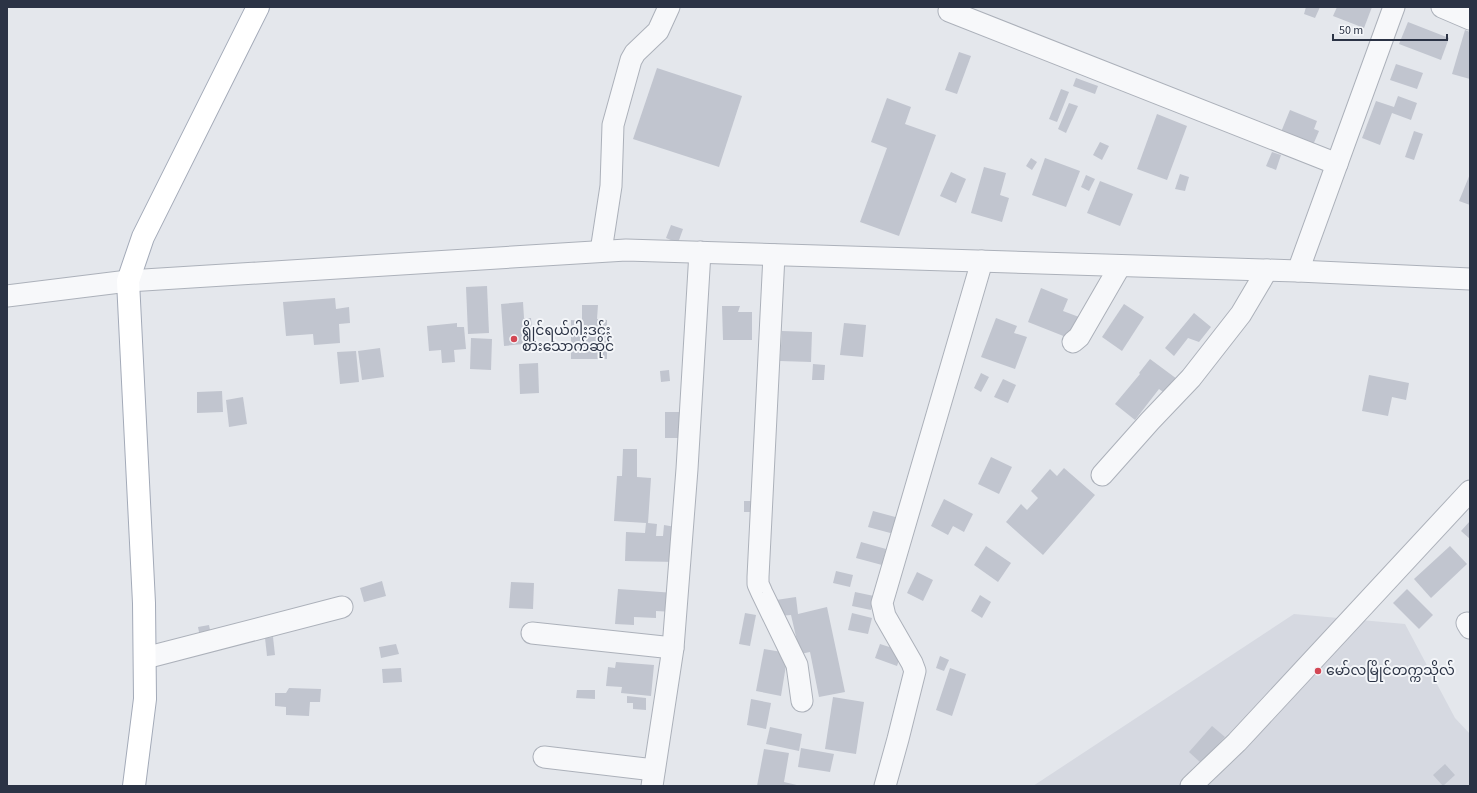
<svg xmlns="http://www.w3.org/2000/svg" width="1477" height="793" viewBox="0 0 1477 793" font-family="'Source Sans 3','Noto Sans Myanmar',sans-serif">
<rect width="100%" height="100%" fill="#e4e7ec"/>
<path fill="#d6d9e1" d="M1294,614L1405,624L1455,718L1470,734V786H1033Z"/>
<g fill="#c1c5cf">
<path d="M1306,7H1320L1315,18L1304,14Z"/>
<path d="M1337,7H1372L1364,28L1333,16Z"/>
<path d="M1408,22L1449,38L1441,60L1399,44Z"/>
<path d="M1465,30L1470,32V79L1452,74Z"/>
<path d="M959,52L971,56L957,94L945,90Z"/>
<path d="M1396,64L1423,73L1417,89L1390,80Z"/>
<path d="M657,68L742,96L719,167L633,139Z"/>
<path d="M1076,78L1098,86L1095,94L1073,86Z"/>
<path d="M1061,89L1069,92L1057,122L1049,119Z"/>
<path d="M1398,96L1417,103L1411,120L1392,113L1380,145L1362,138L1376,101L1394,107Z"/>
<path d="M887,98L911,107L905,124L936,135L899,236L860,222L887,148L871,142Z"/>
<path d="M1069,103L1078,106L1066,133L1058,129Z"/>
<path d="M1290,110L1317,121L1314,129L1319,131L1313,145L1281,132Z"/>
<path d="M1157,114L1187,126L1167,180L1137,169Z"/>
<path d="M1414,131L1423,134L1414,160L1405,157Z"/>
<path d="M1100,142L1109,146L1102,160L1093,155Z"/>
<path d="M1272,152L1281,155L1276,170L1266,166Z"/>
<path d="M1031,158L1037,162L1032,170L1026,166Z"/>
<path d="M1045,158L1080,171L1066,207L1032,195Z"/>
<path d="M984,167L1006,173L1000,195L1009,198L1002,222L971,213Z"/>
<path d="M951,172L966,179L956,203L940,196Z"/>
<path d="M1180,174L1189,177L1185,191L1175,189Z"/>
<path d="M1470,174V205L1459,201Z"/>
<path d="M1086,175L1095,179L1089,191L1081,187Z"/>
<path d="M1100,181L1133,194L1120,226L1087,213Z"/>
<path d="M671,225L683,229L678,243L666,238Z"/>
<path d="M487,286L489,333L468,334L466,287Z"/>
<path d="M1041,288L1068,299L1063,311L1079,317L1071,339L1028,322Z"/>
<path d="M335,298L336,309L349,307L350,323L339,324L340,343L314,345L313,334L286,336L283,302Z"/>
<path d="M523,302L524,318H531L533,343L504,346L501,304Z"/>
<path d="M1124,304L1144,317L1122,351L1102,337Z"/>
<path d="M582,305H598L597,319L607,320V359H571V320L582,321Z"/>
<path d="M722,306H740L738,312H752V340H723Z"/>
<path d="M1194,313L1211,327L1199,342L1188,338L1174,356L1165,348Z"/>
<path d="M996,318L1017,326L1014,333L1027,337L1015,369L981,357Z"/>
<path d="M457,323V327H464L466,349L454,350L455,362L442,363L441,350L429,351L427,326Z"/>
<path d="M844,323L866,325L863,357L840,355Z"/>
<path d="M782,331L812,332L811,362L780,361Z"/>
<path d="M471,338L492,339L491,370L470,369Z"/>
<path d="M380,348L384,377L362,380L358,351Z"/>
<path d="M356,351L359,382L340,384L337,352Z"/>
<path d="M1150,359L1177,379L1166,394L1159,389L1135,420L1115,404L1140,374L1139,373Z"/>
<path d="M538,363L539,393L520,394L519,364Z"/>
<path d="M813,364L825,365L824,380H812Z"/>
<path d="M669,370L670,381L661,382L660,371Z"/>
<path d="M981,373L989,377L981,392L974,388Z"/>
<path d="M1369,375L1409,383L1406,400L1392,397L1388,416L1362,411Z"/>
<path d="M1003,379L1016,385L1008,403L994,397Z"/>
<path d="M222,391L223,412L197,413V392Z"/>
<path d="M243,397L247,424L229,427L226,400Z"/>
<rect x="665" y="412" width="23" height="26"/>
<path d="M623,449H637V477L651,478L648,523L657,524L656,536H663L664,525L681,528L677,562L625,561L626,532L645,533L646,523L614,521L617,476H622Z"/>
<path d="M991,457L1012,467L999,494L978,484Z"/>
<path d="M1064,468L1095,495L1043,555L1006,522L1021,504L1027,510L1038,498L1031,491L1050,469L1057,476Z"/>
<path d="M944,499L973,514L964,532L953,526L948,535L931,526Z"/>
<path d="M744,501H754L753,512H744Z"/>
<path d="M873,511L899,518L894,534L868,527Z"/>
<path d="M1470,521V539L1461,531Z"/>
<path d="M861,542L886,549L882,565L856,558Z"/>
<path d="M986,546L1011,563L998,582L974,565Z"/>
<path d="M1450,546L1467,564L1431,598L1414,579Z"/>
<path d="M836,571L853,575L850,587L833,583Z"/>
<path d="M917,572L933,580L923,601L907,593Z"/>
<path d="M382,581L386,596L364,602L360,588Z"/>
<path d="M511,582L534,583L533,609L509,608Z"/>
<path d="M618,589L675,593L674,612L656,611V618L634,617V625L615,624Z"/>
<path d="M1407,589L1433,615L1419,629L1393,603Z"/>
<path d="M855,592L874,596L871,610L852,606Z"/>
<path d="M980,595L991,602L982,618L971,611Z"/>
<path d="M796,597L798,614L827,607L845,692L819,697L810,652L800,654L791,615L778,616L776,600Z"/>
<path d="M745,613L756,615L750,646L739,644Z"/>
<path d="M852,613L872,618L868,634L848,630Z"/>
<path d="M209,625L211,635L200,637L198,627Z"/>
<path d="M273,637L275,655L267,656L265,638Z"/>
<path d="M396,644L399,654L381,658L379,647Z"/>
<path d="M880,644L902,651L897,666L875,658Z"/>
<path d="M764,649L788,653L781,696L756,691Z"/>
<path d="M940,656L949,660L944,671L936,668Z"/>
<path d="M616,662L654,665L651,696L621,693L622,687L606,686L608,667L615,668Z"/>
<path d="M401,668L402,682L383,683L382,669Z"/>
<path d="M950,668L966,674L952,716L936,710Z"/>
<path d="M289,688L321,689L320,702H310L309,716L286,715V707L275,706V693H286Z"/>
<path d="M577,690H595V699L576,698Z"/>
<path d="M627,696L646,698V710L633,709V703H627Z"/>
<path d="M833,697L864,702L856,754L825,749Z"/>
<path d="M751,699L771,703L766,729L747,725Z"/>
<path d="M1212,726L1225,737L1201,763L1189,752Z"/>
<path d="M770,727L802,734L799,751L766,744Z"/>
<path d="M801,748L834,754L830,772L798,767Z"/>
<path d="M764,749L789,753L784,782L801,786H757Z"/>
<path d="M1445,764L1455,775L1443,786L1433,775Z"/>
</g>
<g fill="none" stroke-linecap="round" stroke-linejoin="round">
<g stroke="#acb1ba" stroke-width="23">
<g id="minor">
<path d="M1442,7L1470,19"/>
<path d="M949,11L1337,164"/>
<path d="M601,251L611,186L613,125L631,60L635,53L658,31L669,7"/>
<path d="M774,255L758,577V584L762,593L797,665L802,701"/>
<path d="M1298,271L1394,7"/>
<path d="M7,296L128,281L626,250L1298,271L1470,279"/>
<path d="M1073,342L1079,337L1120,266"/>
<path d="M1102,475L1150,421L1191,378L1241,314L1267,270"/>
<path d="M1467,623L1470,628"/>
<path d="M532,633L673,648"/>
<path d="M145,658L342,607"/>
<path d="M544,757L654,770"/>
<path d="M652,786L673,648L687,469L700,252"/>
<path d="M885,786L898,739L915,671L912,663L885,616L882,603L982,261"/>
<path d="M1191,786L1237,742L1470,491"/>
</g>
</g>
<g stroke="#a3aab8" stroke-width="24">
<path id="major" d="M134,786L145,699L144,603L128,281L143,237L258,7"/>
</g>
<use href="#minor" stroke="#f7f8fa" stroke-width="21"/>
<use href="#major" stroke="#fff" stroke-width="22"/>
</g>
<g fill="#d34754" stroke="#f4f6f9" stroke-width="1.5">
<circle cx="514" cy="339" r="4"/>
<circle cx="1318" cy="671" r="4"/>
</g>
<g text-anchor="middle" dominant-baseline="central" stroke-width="4" stroke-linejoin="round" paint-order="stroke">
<g font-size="14" fill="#2b3345" stroke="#f4f6f9" text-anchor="start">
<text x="522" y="331">ရွိုင်ရယ်ဂါးဒင်း<tspan x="522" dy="16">စားသောက်ဆိုင်</tspan></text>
<text x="1326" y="671">မော်လမြိုင်တက္ကသိုလ်</text>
</g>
</g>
<rect width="1477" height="793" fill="none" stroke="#2b3345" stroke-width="16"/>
<path d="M1333 34v6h114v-6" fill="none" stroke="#2b3345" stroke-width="2"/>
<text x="1339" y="34" font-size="12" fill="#2b3345" stroke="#f4f6f9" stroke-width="3" paint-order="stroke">50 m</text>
</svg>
